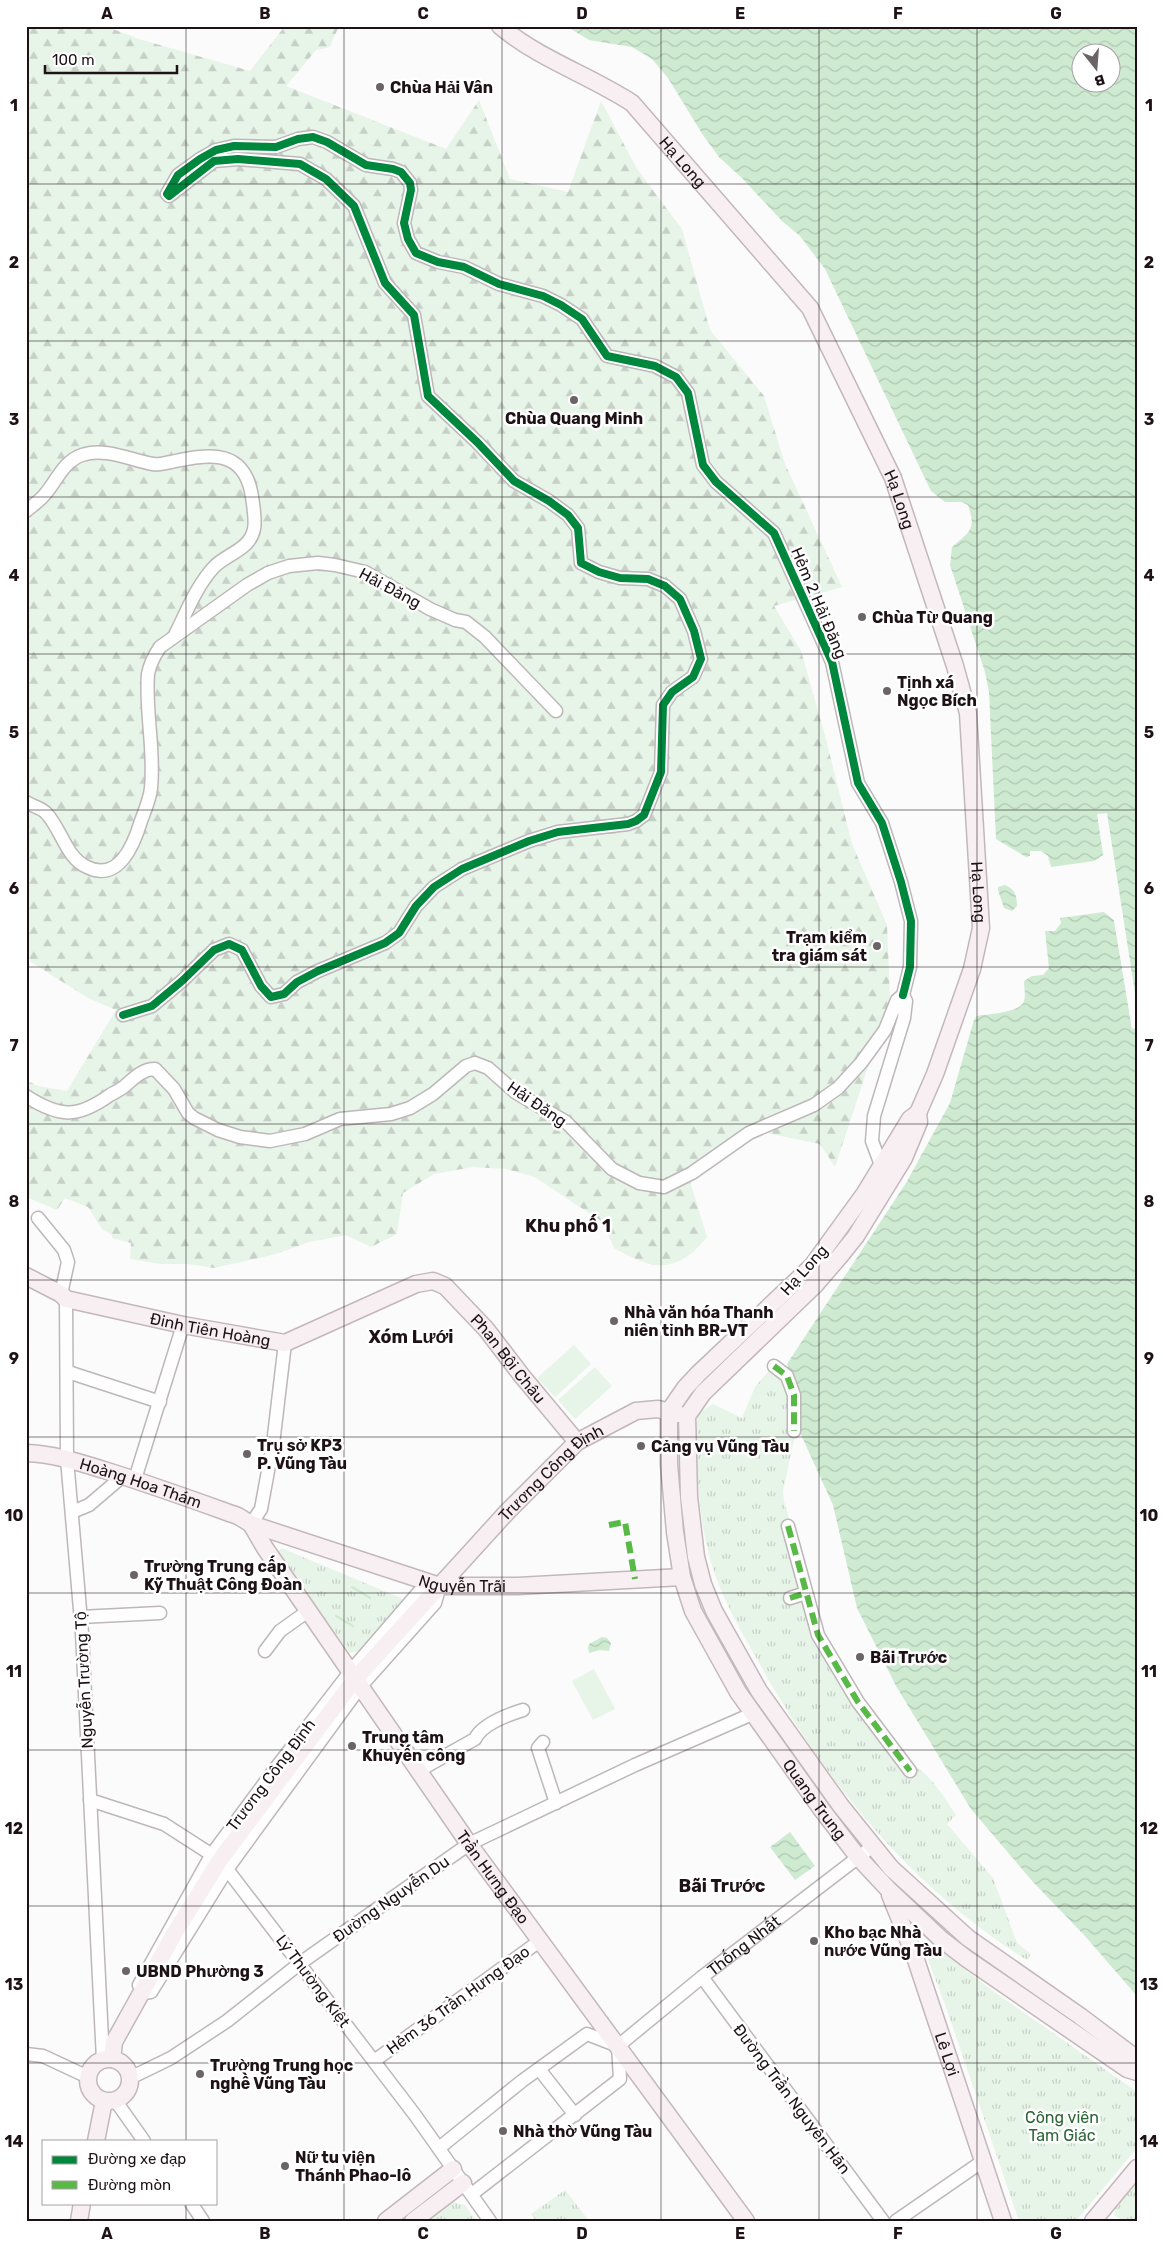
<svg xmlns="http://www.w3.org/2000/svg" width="1163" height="2247" viewBox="0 0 1163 2247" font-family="Rubik,sans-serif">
<defs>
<pattern id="forest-firs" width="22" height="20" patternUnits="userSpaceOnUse" patternTransform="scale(1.25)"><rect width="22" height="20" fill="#e7f4e8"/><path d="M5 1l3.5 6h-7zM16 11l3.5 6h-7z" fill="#c6d0c6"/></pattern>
<pattern id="park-tufts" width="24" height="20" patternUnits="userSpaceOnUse" patternTransform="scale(1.25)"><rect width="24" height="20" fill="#e7f4e8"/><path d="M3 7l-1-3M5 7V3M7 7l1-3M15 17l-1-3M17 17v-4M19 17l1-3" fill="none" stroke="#c6d0c6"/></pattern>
<pattern id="water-waves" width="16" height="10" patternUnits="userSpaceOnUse" patternTransform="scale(1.25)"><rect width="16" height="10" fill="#ceead1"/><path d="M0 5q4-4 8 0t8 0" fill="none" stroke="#b0c8b3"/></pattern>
</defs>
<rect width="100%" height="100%" fill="#fafbfa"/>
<path fill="url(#forest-firs)" d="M26,26H105L139,39L250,71L285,26H339L330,47L316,50L286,86L446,149L479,100L510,179L568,192L601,101L637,169L682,229L710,330L764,396L785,464L842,587L774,606L801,651L826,739L852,844L887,925L890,1000L835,1167L820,1144L747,1129L687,1172L707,1237C694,1253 678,1267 657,1265C646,1265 626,1254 615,1249L601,1221L535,1177L506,1169L473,1167L434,1174L403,1193L397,1234L371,1247L346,1235L309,1242L276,1254L214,1268L188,1264H161L130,1259L131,1243L112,1238V1235L102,1229L88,1207L65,1198L57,1210L26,1197V1080L38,1086L67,1091L116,1010L88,998L31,962L26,952Z"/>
<g fill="url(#park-tufts)">
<path d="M773,1366L783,1374L797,1426L783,1491L784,1501L819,1622L864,1704L914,1767C930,1772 946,1801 956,1815L947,1824L993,1878L1017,1943L1031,1954L1027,1960C911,1888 824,1780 758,1661C740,1629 721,1597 711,1562C698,1517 697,1471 696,1424L699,1412L713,1404L742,1418L755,1387Z"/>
<path d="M281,1548L401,1598L405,1605L361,1650L350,1653L277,1553Z"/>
<path d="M929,1947L945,1954L989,1988L1137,2092V2148L1076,2221H1019L946,2007L924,1949Z"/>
<path d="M1137,2181V2221H1123L1114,2215L1116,2203Z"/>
<path d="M565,2190L589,2221H536L531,2214Z"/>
<path d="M444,2200L465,2205L476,2221H416Z"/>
</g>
<g fill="#e7f4e8">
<path d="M574,1345L591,1364L555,1397L537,1378Z"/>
<path d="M595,1367L612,1386L575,1419L558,1400Z"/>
<path d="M594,1669L615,1709L593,1720L572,1681Z"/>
</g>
<g fill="url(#water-waves)" fill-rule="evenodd">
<path d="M566,26H1137V1006L1107,813L1097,814L1103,855L1094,861L1051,867L1048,856L1041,851H1030V856L1026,857L996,839L989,692L985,672L950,565L952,547C969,532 977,530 968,505L961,502H945L931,491L825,269L800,236L782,221L742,178L719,157L703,135L668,78L652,59L632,47L589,40ZM1080,52H1110V82H1080Z"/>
<path d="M1005,885C1015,889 1017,896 1017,906L1012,911L1004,908L998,890V887Z"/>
<path d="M1104,912L1114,920L1132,1028H1137V1996L1085,1936L1033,1882L971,1809L896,1686L857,1608L833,1505L797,1426L799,1400L787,1364L906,1183L950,1103L974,1020L977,1016C988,1014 1021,1013 1024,1001C1026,995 1024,987 1024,981L1032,976L1043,975L1049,968L1045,931H1055L1061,923L1060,918Z"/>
<path d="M602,1637L607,1638L611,1643L609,1651L600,1650L589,1653L588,1648L589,1644Z"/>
<path d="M790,1832L815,1866L795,1880L770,1847Z"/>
</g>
<path fill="#fafbfa" d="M1107,911L1116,919L1134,1026L1137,1025V1028L1132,1029L1114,920L1104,912Z"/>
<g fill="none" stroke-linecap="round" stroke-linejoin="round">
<g stroke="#ceead1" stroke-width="2.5">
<path d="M352,1587L370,1598"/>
<path d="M336,1616L353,1626"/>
</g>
<path stroke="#024215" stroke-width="1" stroke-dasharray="6 5" stroke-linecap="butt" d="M1136,1025L1137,1026"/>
<g stroke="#bdb7b9" stroke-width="15">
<g id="minor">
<path d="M26,511C33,505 41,500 46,493C57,480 64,461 82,455C104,447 131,460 153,464C158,465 165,463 171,462C201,456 237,447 249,484C252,492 256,521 254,529C250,550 226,554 214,567C197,585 187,611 176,633"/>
<path d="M26,802C32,806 42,808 46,813C61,828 66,858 87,867C119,883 134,844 141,821C145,810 150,799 151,788C155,750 145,712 148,674C150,663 154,656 160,647L247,585L268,573L289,566L318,563L335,565L365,572L430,609L455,620L466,622L485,637L556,711"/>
<path d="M123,1015L152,1006L182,981L214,950L229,944L242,950L261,986L271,997L284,994L297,982L318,971L385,943L399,933L416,906L434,887L462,869L529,841L558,832L628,824L636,821L644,815L661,772L663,705L672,692L693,677L701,659L694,631L680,599L665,586L648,579L620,578L599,572L581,563L578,528L568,515L549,501L514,481L477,442L428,396L414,315L385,283L354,206L326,179L300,164L238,159L214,161L169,196L167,194L178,175L200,159L216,150L234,146L276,147L298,139L313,137L327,142L366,165L393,169L401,172L410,183L411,190L404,223L408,239L416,253L438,262L464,267L499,284L543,296L561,305L582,319L607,356L655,366L676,377L688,393L703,465L716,482L774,533L832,662L858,783L882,823L901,882L911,921L910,967L903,995"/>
<path d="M26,1096C60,1118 78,1118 110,1095C115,1092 122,1089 126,1085C135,1077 143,1069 155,1069L174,1089L188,1113L194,1118L218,1130L240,1137L270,1141L305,1134L340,1119L391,1114L410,1108L433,1094L466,1066L475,1063L488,1068L515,1092L566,1122L612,1169L639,1183L664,1187L692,1173L749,1133L814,1105L838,1088L861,1063L885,1030L897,1000L903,995L906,1001L904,1018L874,1116L872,1141L881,1165"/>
<path d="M38,1218L64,1250L68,1262L61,1294"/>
<path d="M66,1299L67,1459L82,1633L103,2060"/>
<path d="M774,1366L787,1376L794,1395V1431"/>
<path d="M68,1372L160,1402"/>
<path d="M135,1479L183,1325"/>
<path d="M72,1512L89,1505L123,1476"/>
<path d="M251,1524L261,1509L273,1444L285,1343"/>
<path d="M788,1526L818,1635L858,1702L910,1771"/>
<path d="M440,1586L435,1603L360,1687L284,1791L228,1868L151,1992L143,1993L139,1985L212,1854L275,1769L350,1672L419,1592Z"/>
<path d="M790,1598L806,1593"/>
<path d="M80,1617L160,1613"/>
<path d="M265,1651L280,1631L308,1611"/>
<path d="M543,1742L538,1748L556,1803"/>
<path d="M418,1771L475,1739C482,1724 507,1715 523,1710"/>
<path d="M90,1800L164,1824L220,1860L415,2115L490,2221"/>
<path d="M702,1977L883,2221"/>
<path id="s1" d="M618,2046L702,1977L873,1846"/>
<path d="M26,2054L43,2056L88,2077"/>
<path d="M374,2061L541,1940"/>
<path d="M539,2069L575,2115"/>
<path d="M130,2078L171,2058L227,2021L299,1964L469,1844L635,1765L752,1714"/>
<path d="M115,2100L144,2141"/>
<path d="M439,2148L522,2081L587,2034L618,2046"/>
<path d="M472,2194L620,2079L618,2046"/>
<path d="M191,2203L203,2221"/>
<path d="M896,2221L983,2161"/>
</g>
</g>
<g stroke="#c4b7bb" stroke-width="19">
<g id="major">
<path id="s2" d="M500,26C539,59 589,75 632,103L810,308L893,478L955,666L968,713L981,928L972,969L935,1074L918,1113L919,1122L904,1158L856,1236L840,1256L815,1285L703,1393L687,1416L689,1497L696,1557L703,1584L714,1611L759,1691L841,1806L891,1868L968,1938L1080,2016L1137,2059"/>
<path id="s3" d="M918,1113L910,1119L865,1193L812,1266L698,1374L685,1388L669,1411V1464L675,1532L682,1577L693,1611L738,1692L822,1810L858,1857L888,1889L941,1939L967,1959L1127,2069L1137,2072"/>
<path id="s4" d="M26,1276L61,1294L66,1299L183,1325L285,1343L416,1284L433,1281L445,1286L486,1329L522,1376L577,1442"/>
<path id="s5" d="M26,1453C54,1454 78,1462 104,1470C149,1484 193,1500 238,1516L251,1524L440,1586H518L682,1577"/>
<path id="s6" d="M251,1524L265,1548L469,1844L746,2221"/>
<path id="s7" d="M890,1895L914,1954L1003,2221"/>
<path id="s8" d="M112,2059L114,2042L174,1934L220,1860L355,1679L507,1512L577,1442L636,1411L658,1409L678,1414"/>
<circle cx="109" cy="2080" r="21"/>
<path d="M96,2141L104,2101"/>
<path d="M79,2221L82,2203"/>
<path d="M386,2221L453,2169"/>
<path d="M413,2221L463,2183"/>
<path d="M1093,2221L1137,2168"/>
</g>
</g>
<use href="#minor" stroke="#fefefe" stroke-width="12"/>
<use href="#major" stroke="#f7eff2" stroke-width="16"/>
<g stroke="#58b947" stroke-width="6" stroke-dasharray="12 6" stroke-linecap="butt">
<path d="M774,1366L787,1376L794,1395V1431"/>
<path d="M609,1525L625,1522L635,1579"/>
<path d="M788,1526L818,1635L858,1702L910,1771"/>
<path d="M790,1598L806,1593"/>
</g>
<g stroke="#fff" stroke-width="11">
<path id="cycleway" d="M123,1015L152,1006L182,981L214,950L229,944L242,950L261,986L271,997L284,994L297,982L318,971L385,943L399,933L416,906L434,887L462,869L529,841L558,832L628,824L636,821L644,815L661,772L663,705L672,692L693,677L701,659L694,631L680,599L665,586L648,579L620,578L599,572L581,563L578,528L568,515L549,501L514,481L477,442L428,396L414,315L385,283L354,206L326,179L300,164L238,159L214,161L169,196L167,194L178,175L200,159L216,150L234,146L276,147L298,139L313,137L327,142L366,165L393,169L401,172L410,183L411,190L404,223L408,239L416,253L438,262L464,267L499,284L543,296L561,305L582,319L607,356L655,366L676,377L688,393L703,465L716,482L774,533L832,662L858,783L882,823L901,882L911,921L910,967L903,995"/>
</g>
<use href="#cycleway" stroke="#00873e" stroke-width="8"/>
</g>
<path fill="none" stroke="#1e1216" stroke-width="1" stroke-opacity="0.55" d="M186,26V2141M344,26V2221M502,26V2221M661,26V2221M819,26V2221M977,26V2221M26,184H1137M26,341H1137M26,497H1137M26,654H1137M26,810H1137M26,967H1137M26,1124H1137M26,1280H1137M26,1437H1137M26,1593H1137M26,1750H1137M26,1906H1137M26,2063H1137M186,2203V2221"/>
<g fill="#6b6466" stroke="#fff" stroke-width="2">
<circle cx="380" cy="87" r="5"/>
<circle cx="574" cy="400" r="5"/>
<circle cx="862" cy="617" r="5"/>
<circle cx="887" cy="691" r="5"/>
<circle cx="877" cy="946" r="5"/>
<circle cx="614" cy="1321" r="5"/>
<circle cx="641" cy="1446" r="5"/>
<circle cx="247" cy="1454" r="5"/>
<circle cx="134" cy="1575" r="5"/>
<circle cx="860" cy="1657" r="5"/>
<circle cx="352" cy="1746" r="5"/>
<circle cx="814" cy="1941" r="5"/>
<circle cx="126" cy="1971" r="5"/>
<circle cx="200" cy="2074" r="5"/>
<circle cx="503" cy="2131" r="5"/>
<circle cx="285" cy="2166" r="5"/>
</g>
<g text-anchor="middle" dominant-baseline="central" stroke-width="5" stroke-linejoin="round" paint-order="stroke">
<g font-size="16" font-weight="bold" fill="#1e1216" stroke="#fff" text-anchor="start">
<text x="390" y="87">Chùa Hải Vân</text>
<text x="574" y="418" text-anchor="middle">Chùa Quang Minh</text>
<text x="872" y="617">Chùa Từ Quang</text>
<text x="897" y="682">Tịnh xá<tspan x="897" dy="18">Ngọc Bích</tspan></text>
<text x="867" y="937" text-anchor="end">Trạm kiểm<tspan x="867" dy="18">tra giám sát</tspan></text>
<text x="624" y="1312">Nhà văn hóa Thanh<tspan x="624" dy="18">niên tỉnh BR-VT</tspan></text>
<text x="257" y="1445">Trụ sở KP3<tspan x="257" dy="18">P. Vũng Tàu</tspan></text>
<text x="651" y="1446">Cảng vụ Vũng Tàu</text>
<text x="144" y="1566">Trường Trung cấp<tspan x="144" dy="18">Kỹ Thuật Công Đoàn</tspan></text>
<text x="870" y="1657">Bãi Trước</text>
<text x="362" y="1737">Trung tâm<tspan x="362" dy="18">Khuyến công</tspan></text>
<text x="824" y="1932">Kho bạc Nhà<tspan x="824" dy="18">nước Vũng Tàu</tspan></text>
<text x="136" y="1971">UBND Phường 3</text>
<text x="210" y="2065">Trường Trung học<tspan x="210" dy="18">nghề Vũng Tàu</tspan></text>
<text x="513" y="2131">Nhà thờ Vũng Tàu</text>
<text x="295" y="2157">Nữ tu viện<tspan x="295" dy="18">Thánh Phao-lô</tspan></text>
</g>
<g font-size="16" fill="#1e1216" stroke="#fff">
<text stroke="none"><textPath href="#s2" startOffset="231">Hạ Long</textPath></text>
<text stroke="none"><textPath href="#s2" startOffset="636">Hạ Long</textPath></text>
<text transform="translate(390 588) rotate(28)">Hải Đăng</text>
<text transform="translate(819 603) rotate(67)">Hẻm 2 Hải Đăng</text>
<text stroke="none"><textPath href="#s2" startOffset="1040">Hạ Long</textPath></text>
<text transform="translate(537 1104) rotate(34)">Hải Đăng</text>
<text transform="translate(804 1270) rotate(-48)">Hạ Long</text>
<text stroke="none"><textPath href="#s4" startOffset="194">Đinh Tiên Hoàng</textPath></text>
<text stroke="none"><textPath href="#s4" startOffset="540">Phan Bội Châu</textPath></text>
<text stroke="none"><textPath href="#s8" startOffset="739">Trương Công Định</textPath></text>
<text stroke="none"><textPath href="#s5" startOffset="119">Hoàng Hoa Thám</textPath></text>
<text stroke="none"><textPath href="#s5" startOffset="458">Nguyễn Trãi</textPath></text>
<text transform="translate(84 1680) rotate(-93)">Nguyễn Trường Tộ</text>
<text transform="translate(271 1775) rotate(-53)">Trương Công Định</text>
<text stroke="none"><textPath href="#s3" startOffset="818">Quang Trung</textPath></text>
<text stroke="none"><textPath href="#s6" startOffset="428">Trần Hưng Đạo</textPath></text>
<text transform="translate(391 1899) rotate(-35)">Đường Nguyễn Du</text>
<text stroke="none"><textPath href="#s1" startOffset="161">Thống Nhất</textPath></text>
<text transform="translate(313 1981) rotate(53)">Lý Thường Kiệt</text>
<text transform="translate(458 2000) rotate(-36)">Hẻm 36 Trần Hưng Đạo</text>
<text stroke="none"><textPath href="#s7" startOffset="169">Lê Lợi</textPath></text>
<text transform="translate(792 2099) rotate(53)">Đường Trần Nguyên Hãn</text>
</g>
<g font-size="16" fill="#2d6637" stroke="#fff">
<text x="1062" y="2117">Công viên<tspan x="1062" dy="18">Tam Giác</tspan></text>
</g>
<g font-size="18" font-weight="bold" fill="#1e1216" stroke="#fff">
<text x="568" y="1226">Khu phố 1</text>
<text x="411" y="1337">Xóm Lưới</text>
<text x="722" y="1886">Bãi Trước</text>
</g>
</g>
<rect width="1163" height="2247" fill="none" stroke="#ffffff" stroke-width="55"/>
<rect x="42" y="2140" width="175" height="65" fill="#ffffff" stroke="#a5a0a2"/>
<rect x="52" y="2156" width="25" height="8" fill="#00873e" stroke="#a5a0a2"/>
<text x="88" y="2164" font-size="15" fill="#1e1216">Đường xe đạp</text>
<rect x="52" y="2181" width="25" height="8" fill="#58b947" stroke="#a5a0a2"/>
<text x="88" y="2190" font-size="15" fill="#1e1216">Đường mòn</text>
<g transform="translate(1096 68) rotate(163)"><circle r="24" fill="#ffffff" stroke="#a5a0a2"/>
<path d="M0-4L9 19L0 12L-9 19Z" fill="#6b6466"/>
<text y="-8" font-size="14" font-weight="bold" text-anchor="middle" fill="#1e1216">B</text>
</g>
<path d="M45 65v8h132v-8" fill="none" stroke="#1e1216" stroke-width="2.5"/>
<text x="52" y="65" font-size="15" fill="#1e1216" stroke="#ffffff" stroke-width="4" paint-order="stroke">100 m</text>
<rect x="28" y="28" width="1108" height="2192" fill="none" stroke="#1e1216" stroke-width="2"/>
<g font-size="16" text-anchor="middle" font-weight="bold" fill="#1e1216">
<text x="107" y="19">A</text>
<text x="265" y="19">B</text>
<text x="423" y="19">C</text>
<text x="582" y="19">D</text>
<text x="740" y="19">E</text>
<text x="898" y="19">F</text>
<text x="1056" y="19">G</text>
<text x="14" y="111">1</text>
<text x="1149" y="111">1</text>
<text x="14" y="268">2</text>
<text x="1149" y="268">2</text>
<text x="14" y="425">3</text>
<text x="1149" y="425">3</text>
<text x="14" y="581">4</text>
<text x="1149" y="581">4</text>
<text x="14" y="738">5</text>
<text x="1149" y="738">5</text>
<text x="14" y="894">6</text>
<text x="1149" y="894">6</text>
<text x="14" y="1051">7</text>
<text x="1149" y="1051">7</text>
<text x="14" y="1207">8</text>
<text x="1149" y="1207">8</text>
<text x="14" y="1364">9</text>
<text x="1149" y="1364">9</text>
<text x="14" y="1521">10</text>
<text x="1149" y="1521">10</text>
<text x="14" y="1677">11</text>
<text x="1149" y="1677">11</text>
<text x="14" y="1834">12</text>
<text x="1149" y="1834">12</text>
<text x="14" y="1990">13</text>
<text x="1149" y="1990">13</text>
<text x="14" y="2147">14</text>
<text x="1149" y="2147">14</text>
<text x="107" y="2239">A</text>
<text x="265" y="2239">B</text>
<text x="423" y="2239">C</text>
<text x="582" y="2239">D</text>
<text x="740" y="2239">E</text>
<text x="898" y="2239">F</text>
<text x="1056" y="2239">G</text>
</g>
</svg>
